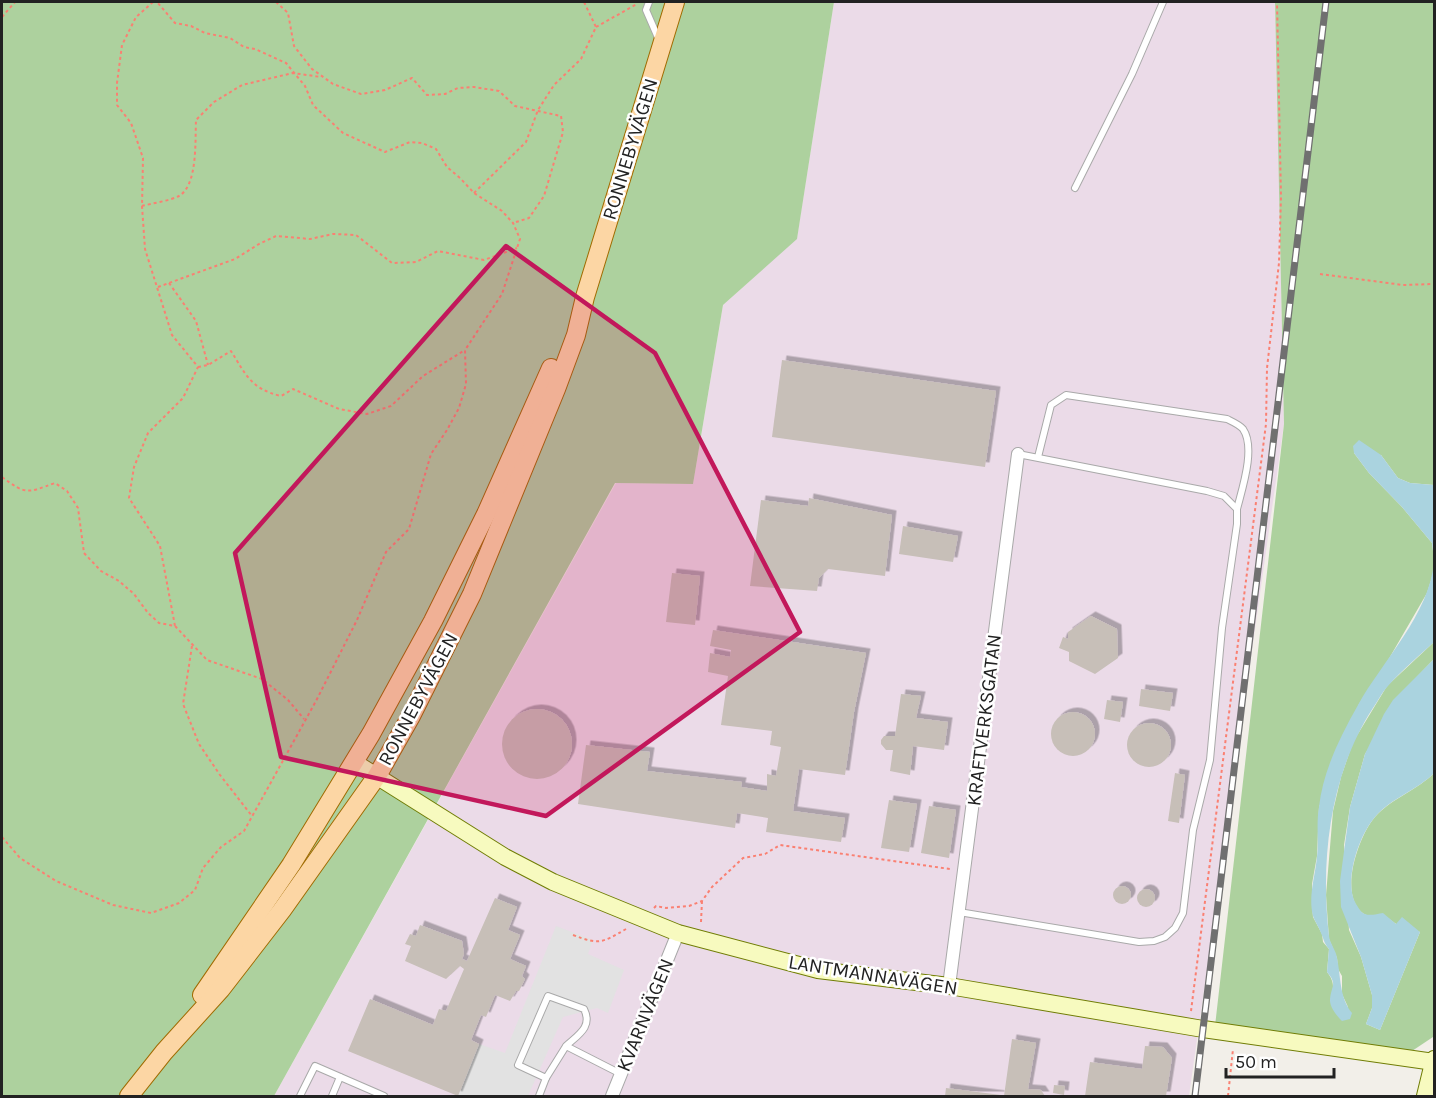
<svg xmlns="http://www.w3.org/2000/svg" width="1436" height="1098" viewBox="0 0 1436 1098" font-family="Karla,sans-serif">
<defs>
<filter id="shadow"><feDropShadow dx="4.5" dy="-4.5" stdDeviation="0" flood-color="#0004"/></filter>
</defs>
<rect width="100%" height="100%" fill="#f2efe9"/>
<path fill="#ebdbe8" d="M834,2H1275L1284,424L1189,1096H274L616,483L693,484L723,305L797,238Z"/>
<g fill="#add19e">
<path d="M2,2H834L797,239L723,305L693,484L615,483L274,1096H2Z"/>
<path d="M1275,2H1434V485L1410,483L1398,478L1381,455L1354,453L1369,473L1402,507L1432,543L1434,559L1433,574L1427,593L1387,662L1359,704L1319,807L1317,856L1312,884V904L1313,917L1322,934L1323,942L1329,949L1327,972C1335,982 1334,989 1330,1001L1348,1007L1342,994V976L1338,969L1337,958L1329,939L1326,895L1333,811L1341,777L1353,742L1387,686L1434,642V659L1412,682L1365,754L1350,807L1344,845L1349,930L1361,957L1372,995V1008L1366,1024L1380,1030L1420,932C1413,929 1405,928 1398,925C1394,923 1390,919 1386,917C1379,915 1371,918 1364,914C1337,896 1359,835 1375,817C1392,798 1419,789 1434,773V1031L1433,1037L1409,1053L1215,1026L1284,424Z"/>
</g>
<path fill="#e2e2e2" d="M556,926L593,940L588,954L624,970L608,1013L597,1008L563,1017L528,1096H458L479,1044L505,1053Z"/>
<g fill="#aad3df">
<path d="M1359,440L1381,455L1398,478L1410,483L1434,485V559L1432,543L1402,507L1369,473L1354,453L1353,446Z"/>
<path d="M1434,562V642C1419,656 1402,670 1388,686C1382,692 1378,701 1373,708C1330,774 1320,860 1329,936C1330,944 1336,950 1337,958C1341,976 1339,997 1352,1013L1350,1019L1342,1021C1337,1016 1330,1008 1330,1000C1331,985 1338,985 1327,972L1329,949C1324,943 1324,940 1321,933C1319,927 1315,922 1313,916C1308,897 1315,877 1317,857C1319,841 1316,824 1319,807C1323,771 1340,737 1358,705C1383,660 1429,615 1434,562Z"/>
<path d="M1434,659V773C1419,789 1391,798 1375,817C1359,835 1343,882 1356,904C1359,908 1360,912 1365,914C1370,916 1377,914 1383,913L1396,924L1402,917L1420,932L1380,1030L1366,1024L1372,1008V995L1361,957L1341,907L1340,881L1350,807L1365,754L1384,714L1393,700Z"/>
</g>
<g fill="#c7bfb8" filter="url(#shadow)">
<path d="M782,360L996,391L985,467L772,437Z"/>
<path d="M809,498L892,515L885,576L828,569L819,578L817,591L750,586L761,500L808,506Z"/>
<path d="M903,526L958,536L953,562L899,554Z"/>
<path d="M672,573L700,576L695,625L666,622Z"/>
<path d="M1091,616L1117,629L1118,658L1095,674L1069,661V652L1059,648L1063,637L1068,639V632Z"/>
<path d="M713,630L866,653L854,712L845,775L799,769L793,811L845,818L841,842L766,832L768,818L737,813L735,828L578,804L586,745L650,752L647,771L742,782L741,787L767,791V774L776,776L781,747L770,745L772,731L721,725L728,676L708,672L710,653L730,657L731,650L710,646Z"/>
<path d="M1141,689L1173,693L1170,711L1139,706Z"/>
<path d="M901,694L921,696L916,718L948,722L944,750L913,746L910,775L890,771L893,750H886L881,744V740L884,736H895Z"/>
<path d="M1107,700L1123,702L1120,722L1104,719Z"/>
<circle cx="537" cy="744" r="35"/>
<circle cx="1073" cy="734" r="22"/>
<circle cx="1149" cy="745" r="22"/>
<path d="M1175,773L1185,775L1179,823L1168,821Z"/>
<path d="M889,800L917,804L909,852L881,848Z"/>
<path d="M929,806L956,810L949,858L921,853Z"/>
<circle cx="1122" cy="895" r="9"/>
<circle cx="1146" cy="898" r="9"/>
<path d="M495,898L517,907L508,930L520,935L510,959L526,966L522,976L525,979L519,991H516L510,1001L495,995L486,1017L481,1015L471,1040L479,1044L458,1096L348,1051L370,999L433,1025L439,1009L446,1011L464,969L460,966L446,979L405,961L411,946L405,944L410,934L416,936L420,925L462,941L464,954L462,959L467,961Z"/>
<path d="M1012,1039L1036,1043L1028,1089L1041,1090L1045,1096H1004Z"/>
<path d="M1145,1046L1163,1047L1172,1058L1166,1096H1085L1090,1062L1142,1069Z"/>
<path d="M1054,1085L1065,1086L1064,1095L1053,1093Z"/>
<path d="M946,1088L1001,1095V1096H945Z"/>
</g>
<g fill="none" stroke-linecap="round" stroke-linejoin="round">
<g stroke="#a9a9a9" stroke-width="8">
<g id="lane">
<path d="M649,2L646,10L659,40"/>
<path d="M1075,188L1132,74L1163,2"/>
<path d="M1038,457L1051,405L1066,395L1227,419C1231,421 1240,425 1243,429C1256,448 1242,489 1237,509"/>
<path d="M959,912L1139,942L1154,941L1165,937L1175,928L1183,913L1193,830L1210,760L1222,628L1237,524V509L1224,496L1207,491L1018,454"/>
<path d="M566,1046L546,1078L518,1065L548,996L584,1009C593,1027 578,1035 566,1046L621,1074"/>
<path d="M300,1096L315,1066L384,1096"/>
<path d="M332,1096L340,1077"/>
<path d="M539,1096L546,1078"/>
</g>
</g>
<g stroke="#a9a9a9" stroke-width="14">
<g id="street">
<path d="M949,986L1018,454"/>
<path d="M612,1096L678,933"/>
</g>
</g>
<g stroke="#707d05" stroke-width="18">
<g id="secondary">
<path d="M354,762L505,857L553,882L678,933L818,970L949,986L1203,1029L1434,1062"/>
<path d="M1425,1096L1434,1059"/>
</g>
</g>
<g stroke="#a06b00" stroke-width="20">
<g id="primary">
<path d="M202,995L291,865L371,734L433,621L486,514L551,368"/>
<path d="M129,1096L164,1052L221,989L282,910L377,776L411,716L472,594L556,389L576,335L585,297L675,2"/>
</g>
</g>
<g stroke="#fa8072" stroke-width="2" stroke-dasharray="3 3" stroke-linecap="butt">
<path d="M153,2L136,17L122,45L117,83V105L131,123L143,158L142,206L145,249L172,335L198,367L183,398L148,433L134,467L129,498L160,546L175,626"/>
<path d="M276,2L288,13L294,46L312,69L333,84L361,94L385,90L412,78L427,95L445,94L458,88L474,87L499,91L515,106L561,116L563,132L544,196L529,218L513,223"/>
<path d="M2,17L15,2"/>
<path d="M596,27L637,4"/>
<path d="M474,193L526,142L538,110L554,85L581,59L596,27L584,2"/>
<path d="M142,206C153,203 169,201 179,196C198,185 195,140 196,120L214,102L242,85L293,73L321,77"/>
<path d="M1320,274L1403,285L1434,284"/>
<path d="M169,283L196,321L208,365"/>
<path d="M158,287L235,259L259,244L276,236L310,239L333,234L356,235L392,263L416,262L438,251L484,260L517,248"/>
<path d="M198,367L208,365L231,351C246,375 251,389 281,396L293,389L339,409L367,414L391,406L423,376L465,350"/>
<path d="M2,477C26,495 27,493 55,483L67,491L78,508L84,553L101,571L119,581L134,594L148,613L159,623L175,626L207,660L262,679L288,700L304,719"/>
<path d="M192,646L183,704L199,744L220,775L252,816"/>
<path d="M2,837L20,858L56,881L113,905L151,913L179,903L195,890L203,868L221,847L244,831L316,701L357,620L386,552L409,529L431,454L447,430L459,408L466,384L465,350L502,294L520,239L513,223L502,211L474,193L460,178L447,167L436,149L422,143L410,142L385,152L343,133L313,105L305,86L286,63L255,49L244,47L230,38L205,33L191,26L175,23L157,2"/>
<path d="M654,908L656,906L666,908L689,906L702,901L712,887L743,858L765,854L780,845L950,869"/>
<path d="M701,922L702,901"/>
<path d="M573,935C599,945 602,943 626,929"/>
<path d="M1191,1011L1266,424L1267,368L1279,263L1281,197L1277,2"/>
<path d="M1228,1096L1233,1049"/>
</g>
<use href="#lane" stroke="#fff" stroke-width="6"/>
<use href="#street" stroke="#fff" stroke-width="12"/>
<use href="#secondary" stroke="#f7fabf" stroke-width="16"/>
<use href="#primary" stroke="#fcd6a4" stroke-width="18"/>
<g stroke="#707070" stroke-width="7">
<path id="rail" d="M1195,1096L1326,2"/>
</g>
<use href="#rail" stroke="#fff" stroke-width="4.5" stroke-dasharray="14" stroke-linecap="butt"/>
</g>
<path fill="#c2185b" fill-opacity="0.2" stroke="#c2185b" stroke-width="4.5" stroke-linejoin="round" d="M506,246L655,353L800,632L546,816L281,757L235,553Z"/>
<g text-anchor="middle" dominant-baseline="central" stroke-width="5" stroke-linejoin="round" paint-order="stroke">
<g font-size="20" fill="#222" stroke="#fff">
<text transform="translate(630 149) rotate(-73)">RONNEBYVÄGEN</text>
<text transform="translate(418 699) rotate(-62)">RONNEBYVÄGEN</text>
<text transform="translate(984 720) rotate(-83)">KRAFTVERKSGATAN</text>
<text transform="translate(873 975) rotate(9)">LANTMANNAVÄGEN</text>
<text transform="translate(645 1015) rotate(-68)">KVARNVÄGEN</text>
</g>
</g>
<rect width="1436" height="1098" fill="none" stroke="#222222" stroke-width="6"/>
<path d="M1226 1068v9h108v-9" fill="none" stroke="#222222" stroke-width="3"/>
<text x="1235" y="1068" font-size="18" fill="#222222" stroke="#ffffff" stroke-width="4.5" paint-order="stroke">50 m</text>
</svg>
